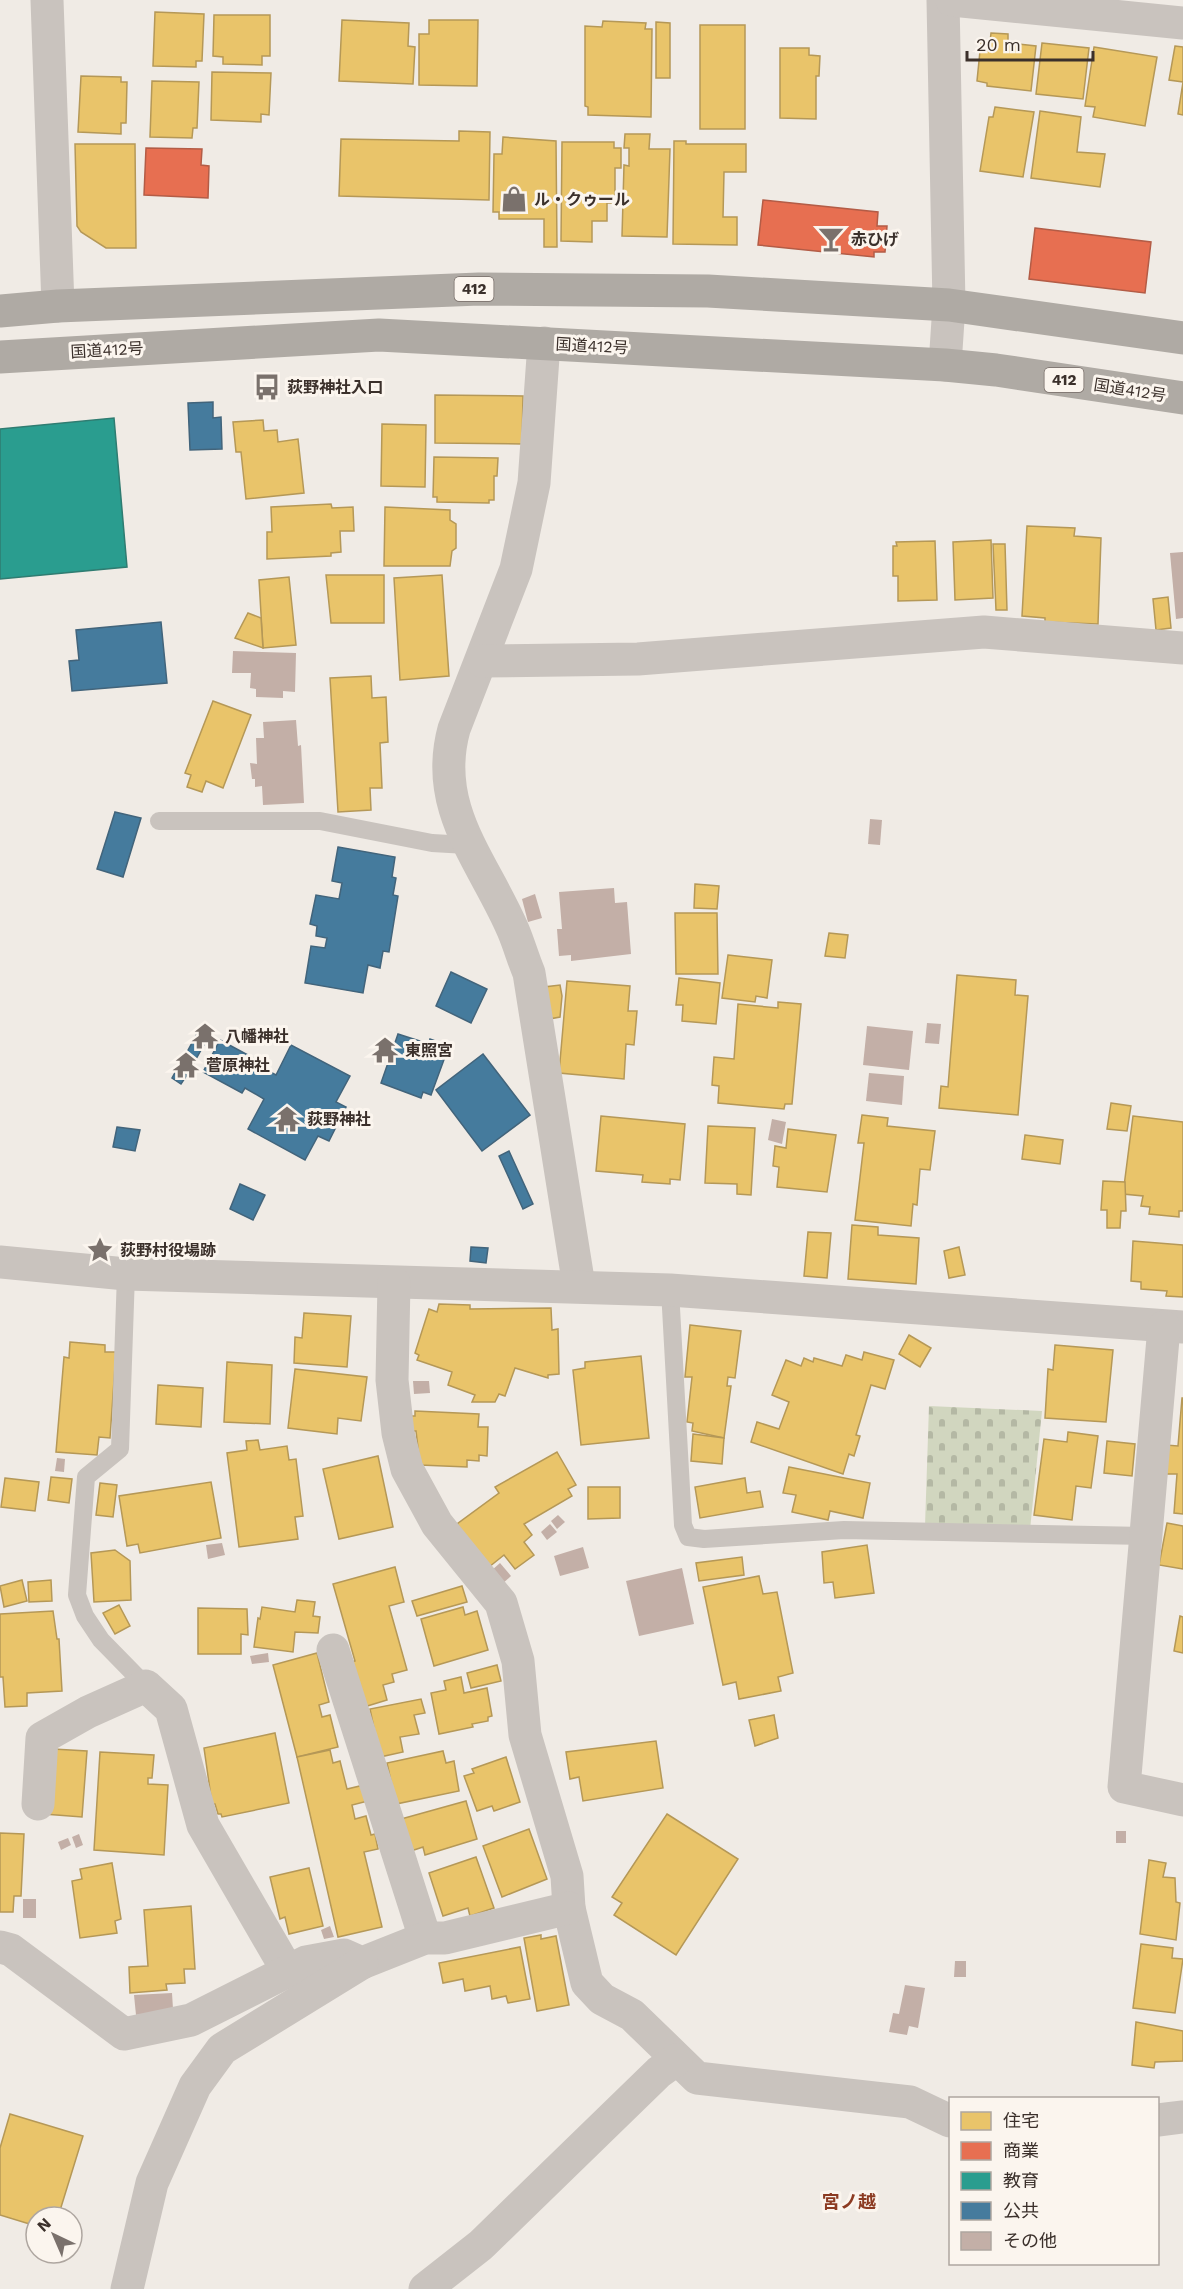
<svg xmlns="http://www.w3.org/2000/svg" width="1183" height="2289" viewBox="0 0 1183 2289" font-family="'Work Sans','Noto Sans JP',sans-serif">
<defs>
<pattern id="cemetery-stones" width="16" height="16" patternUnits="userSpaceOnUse" patternTransform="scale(1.5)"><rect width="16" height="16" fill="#d1d6bf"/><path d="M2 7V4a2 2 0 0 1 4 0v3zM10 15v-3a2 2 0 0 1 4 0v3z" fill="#b4b8a4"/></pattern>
</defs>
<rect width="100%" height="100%" fill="#f0ebe5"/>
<path fill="url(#cemetery-stones)" d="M929,1406L1042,1411L1030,1530L925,1526Z"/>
<g fill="#e9c46a" stroke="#b59857" stroke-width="1.5">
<path d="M155,12L204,14L202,61H196V67L153,66Z"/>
<path d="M214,15H270V56H262V65L223,64V57L213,56Z"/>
<path d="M342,20L409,23L408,46L415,47L413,84L339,81Z"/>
<path d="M429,20H478L477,86L419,85V34H429Z"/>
<path d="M603,21L646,23L645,29H652L651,117L588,115V107L585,106V26L602,27Z"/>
<path d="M656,22L670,23V78H656Z"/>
<rect x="700" y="25" width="45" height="104"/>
<path d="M991,33L1008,34V43L1036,46L1031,91L987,86V83L977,81L981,41L990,42Z"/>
<path d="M1042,43L1089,48L1083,99L1036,94Z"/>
<path d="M1175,46L1183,47V115L1178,114L1183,82L1169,80Z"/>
<path d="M1094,47L1157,57L1145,126L1093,117L1095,107L1085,106Z"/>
<path d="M780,48H809V55L820,56L819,76H816V119L780,118Z"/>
<path d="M212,72L271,73L269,115L261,114V122L211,120Z"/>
<path d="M81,76L121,77V82H127L126,123H121V134L78,132Z"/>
<path d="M152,81L199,82L197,128H193L192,138L150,137Z"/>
<path d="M995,107L1034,112L1023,177L980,171L989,117H993Z"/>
<path d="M1040,111L1081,117L1077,152L1105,154L1100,187L1031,178Z"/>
<path d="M459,131L490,132L489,200L339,196L341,139L459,141Z"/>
<path d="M625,134H650L649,149H670L667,237L622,236L624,165L629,166V148H624Z"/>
<path d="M503,137L556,141L557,247H544V219H499V212H493L494,154H502Z"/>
<path d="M674,141H686V144H746V172H724L723,217H737V245L673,244Z"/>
<path d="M562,142H614V148H621V168H615V203H607V221H592V242L561,241Z"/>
<path d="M75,144H135L136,248H106L81,232L77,226Z"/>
<path d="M435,395L523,396L522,444L435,443Z"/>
<path d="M263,420L264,431L277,430L278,442L298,439L304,493L246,499L241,452H236L233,422Z"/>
<path d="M382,424L426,425L425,487L381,486Z"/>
<path d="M434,457L498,458L497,476H494V500H489V503L437,502V497H433Z"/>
<path d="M331,504L332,508L353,507L354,531H340L341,552L331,553V556L267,559V532H272L271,507Z"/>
<path d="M385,507L450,510V520L456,524V548L452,551L450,566H384Z"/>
<path d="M1027,526L1075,528L1074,536L1101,538L1098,624L1045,622V618L1022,616Z"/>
<path d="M991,540L993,598L955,600L953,542Z"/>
<path d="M935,541L937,600L898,601V576H893V546H897L896,542Z"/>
<path d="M993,544H1005L1007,610H996Z"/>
<path d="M326,575H384V623H331Z"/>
<path d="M442,575L449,676L400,680L394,578Z"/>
<path d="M289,577L296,645L263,648L259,580Z"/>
<path d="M1168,597L1171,628L1156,630L1153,599Z"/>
<path d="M248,613L261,618L263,648L235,638Z"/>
<path d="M371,676L372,698L386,697L388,742L380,743L382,788H370L371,810L338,812L330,678Z"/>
<path d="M213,701L251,715L223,788L206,781L202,792L187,787L191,775L185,773Z"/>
<path d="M695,884L719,886L717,909L694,908Z"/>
<path d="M675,913H717L718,974H676Z"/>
<path d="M829,933L848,935L845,958L825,956Z"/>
<path d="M728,955L772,960L767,998L756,996L755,1002L722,998Z"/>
<path d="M957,975L1016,980L1015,995L1028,996L1018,1115L939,1108L941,1086L948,1087Z"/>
<path d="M679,978L720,983L716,1024L682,1021L683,1005H676Z"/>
<path d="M567,981L630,986L628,1011H637L634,1045L626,1044L624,1079L559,1073Z"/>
<path d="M560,985L562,996L560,1017L549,1019L544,987Z"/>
<path d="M778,1002L801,1004L792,1104H785L784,1109L718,1103L719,1086L712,1085L714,1057L734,1059L738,1004L778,1008Z"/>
<path d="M1111,1103L1131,1106L1127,1131L1107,1129Z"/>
<path d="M862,1115L888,1118L887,1126L935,1131L930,1170L920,1169L917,1205L913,1204L911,1226L855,1220L864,1143H858Z"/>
<path d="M601,1116L685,1124L680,1180L670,1179V1184L642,1182L643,1175L596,1171Z"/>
<path d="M1133,1116L1183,1122V1211H1179V1217L1149,1214L1150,1207L1141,1206L1143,1196L1123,1194Z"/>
<path d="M708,1126L755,1128L751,1195L737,1194V1184L705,1183Z"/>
<path d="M788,1129L836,1135L827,1192L777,1187L779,1167L773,1166L775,1146L786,1148Z"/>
<path d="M1025,1135L1063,1140L1060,1164L1022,1159Z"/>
<path d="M1103,1181L1125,1182L1126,1211H1121L1120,1228H1107V1210H1101Z"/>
<path d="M852,1225L878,1227V1235L919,1238L916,1284L848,1279Z"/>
<path d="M808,1232L831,1233L827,1278L804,1276Z"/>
<path d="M1133,1241L1183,1245V1297L1166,1296L1167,1291L1141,1289V1282L1131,1281Z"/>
<path d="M959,1247L965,1275L949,1278L944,1251Z"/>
<path d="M439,1304L470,1305V1309L551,1308L552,1330L558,1329L559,1374L548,1375V1378L515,1368L505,1396L499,1394L495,1402H472L475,1395L448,1385L452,1372L417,1360L419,1355L415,1353L429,1309L437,1312Z"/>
<path d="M304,1313L351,1316L347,1367L294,1363L295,1337L302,1338Z"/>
<path d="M690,1325L741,1331L735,1378L728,1377L727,1386H731L724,1438L692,1431L693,1423L687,1422L692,1377H685Z"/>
<path d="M909,1335L931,1348L920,1367L899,1354Z"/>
<path d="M70,1342L105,1345V1352H116L110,1438L99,1437L97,1455L56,1452L64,1357L69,1358Z"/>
<path d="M1055,1345L1113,1350L1106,1422L1045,1418L1048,1369L1053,1370Z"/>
<path d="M864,1352L894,1360L885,1389L871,1385L856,1435L860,1436L854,1456L849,1454L843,1474L751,1442L757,1422L779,1429L789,1402L772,1395L786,1360L801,1366L804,1358L813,1362L814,1358L842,1366L846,1355L862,1360Z"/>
<path d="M641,1356L649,1438L581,1445L573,1370L585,1368V1362Z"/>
<path d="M227,1362L272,1365L270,1424L224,1422Z"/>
<path d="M295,1369L367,1377L361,1421L338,1418L337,1434L288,1428Z"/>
<path d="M158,1385L203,1388L201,1427L156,1424Z"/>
<path d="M1182,1398H1183V1514L1174,1513L1177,1474H1164L1166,1445L1178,1446Z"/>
<path d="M415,1411L479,1414L478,1427H488L487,1456L479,1455V1461L467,1460V1467L420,1465L416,1431H412L411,1416H415Z"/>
<path d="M1068,1432L1098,1436L1091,1488L1076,1486L1072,1520L1034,1515L1044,1439L1067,1442Z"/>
<path d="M693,1434L724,1438L722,1464L691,1461Z"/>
<path d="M258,1440L260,1450L287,1446L289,1460L296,1459L303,1516L295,1517L298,1539L239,1547L227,1453L247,1450L246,1441Z"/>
<path d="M1107,1441L1135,1444L1132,1476L1104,1473Z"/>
<path d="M557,1452L576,1485L568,1489L572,1496L524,1524L532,1535L524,1542L534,1555L515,1569L504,1555L489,1567L457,1524L499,1493L495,1487Z"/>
<path d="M378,1456L393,1527L339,1539L323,1469Z"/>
<path d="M789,1467L870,1483L863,1518L830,1511L828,1520L792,1512L796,1495L783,1493Z"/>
<path d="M51,1477L72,1479L69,1503L48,1500Z"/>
<path d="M5,1478L39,1482L35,1511L1,1507Z"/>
<path d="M745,1478L747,1493L760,1491L763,1507L700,1518L695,1487Z"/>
<path d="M211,1482L221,1538L140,1553L138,1544L127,1546L119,1496Z"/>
<path d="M100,1483L117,1485L113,1517L96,1515Z"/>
<path d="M588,1487H620V1518L588,1519Z"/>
<path d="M1167,1523L1183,1526V1569L1159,1565Z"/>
<path d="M867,1545L874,1593L835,1598L833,1582L824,1583L822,1552Z"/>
<path d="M115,1550L130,1561L131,1600L94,1602L91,1553Z"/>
<path d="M742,1557L744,1575L699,1581L696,1563Z"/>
<path d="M395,1567L404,1602L389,1606L407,1670L392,1674L394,1682L383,1685L387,1700L364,1707L351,1662L355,1661L333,1584Z"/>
<path d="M759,1576L763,1594L777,1592L793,1673L778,1677L781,1691L739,1699L736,1682L723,1685L703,1587Z"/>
<path d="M22,1580L27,1601L4,1607L0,1586Z"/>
<path d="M51,1580L52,1601L29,1602L28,1582Z"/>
<path d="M462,1586L467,1602L417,1616L412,1601Z"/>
<path d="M297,1600L315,1602L313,1616L320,1617L318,1633L295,1632L293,1652L254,1647L258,1618L260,1619L262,1607L295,1612Z"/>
<path d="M119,1605L130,1626L115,1634L103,1613Z"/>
<path d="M463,1607L465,1615L477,1611L488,1650L434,1666L421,1619Z"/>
<path d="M198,1608L247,1609L248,1635L241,1634V1654H198Z"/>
<path d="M53,1611L57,1639H59L62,1691L27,1693V1706L5,1707L3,1677H0V1614Z"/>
<path d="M1180,1616L1183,1617V1653L1174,1651Z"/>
<path d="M317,1653L329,1702L319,1705L322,1717L330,1715L338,1747L297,1757L273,1665Z"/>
<path d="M497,1665L501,1681L471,1688L467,1673Z"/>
<path d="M461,1677L464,1693L487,1688L492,1716L488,1717V1721L472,1724L473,1727L439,1734L431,1693L446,1690L444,1681Z"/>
<path d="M421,1699L425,1713L414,1715L419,1734L400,1737L403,1752L380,1757L370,1709Z"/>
<path d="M774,1715L778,1738L755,1746L749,1720Z"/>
<path d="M275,1733L289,1803L222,1817L221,1814H218L215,1804H212L204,1748Z"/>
<path d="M656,1741L663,1788L583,1801L579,1777L570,1779L566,1752Z"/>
<path d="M53,1749L87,1751L82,1817L44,1814Z"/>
<path d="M330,1750L333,1763L340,1761L347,1789L364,1785L368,1801L352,1805L355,1819L366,1816L371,1835L375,1834L378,1849L364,1852L382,1927L338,1937L297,1757Z"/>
<path d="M443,1751L446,1763L454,1761L459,1791L396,1804L387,1763Z"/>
<path d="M100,1752L154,1755L152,1778H148V1784L168,1785L164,1855L94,1850Z"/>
<path d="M506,1757L520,1802L494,1811L492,1806L477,1811L464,1776L474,1773L472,1769Z"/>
<path d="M466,1801L477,1839L425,1855L423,1847L411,1851L401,1819Z"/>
<path d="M667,1814L738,1859L676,1955L614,1915L622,1903L612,1897Z"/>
<path d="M529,1829L547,1879L502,1897L483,1846Z"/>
<path d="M0,1833L24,1834L21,1896H14L13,1912H0Z"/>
<path d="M476,1857L494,1908L470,1916L468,1908L443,1916L429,1873Z"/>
<path d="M1149,1860L1166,1863L1163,1877L1175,1878L1176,1902L1180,1903L1176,1940L1140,1934Z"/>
<path d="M112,1863L121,1919L115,1921L117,1933L80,1938L72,1881L82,1879L80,1869Z"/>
<path d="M309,1868L323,1926L289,1934L285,1917L280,1919L270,1877Z"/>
<path d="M191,1906L195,1969H184L185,1983L166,1984L167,1990L130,1993L129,1967L148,1966L144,1910Z"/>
<path d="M541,1935V1939L556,1936L569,2005L537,2011L524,1938Z"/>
<path d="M1141,1944L1173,1948L1172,1958L1183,1959L1175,2013L1133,2008Z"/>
<path d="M520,1947L530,1999L508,2003L506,1996L492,1999L490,1986L465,1991L463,1979L443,1983L439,1963Z"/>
<path d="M1136,2022L1183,2031V2061L1155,2062L1154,2068L1132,2065Z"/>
<path d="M10,2114L83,2136L58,2217H36V2226L0,2215V2148Z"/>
</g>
<g fill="#e76f51" stroke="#b35c46" stroke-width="1.5">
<path d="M146,148L202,149L201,165L209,166L208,198L144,195Z"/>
<path d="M763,200L878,212L877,226H887L885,252H874V257L758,245Z"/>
<path d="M1035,228L1151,242L1145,293L1029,279Z"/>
</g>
<path fill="#2a9d8f" stroke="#2f7c71" stroke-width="1.5" d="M114,418L127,567L0,579V429Z"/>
<g fill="#457b9d" stroke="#42647b" stroke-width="1.5">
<path d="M213,402V418L221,417L222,449L190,450L188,403Z"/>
<path d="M161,622L167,683L72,691L69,661L79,660L76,630Z"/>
<path d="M115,812L141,818L123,877L97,869Z"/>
<path d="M338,847L395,857L392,877L396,878L393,895L398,896L389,952L383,951L380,968L368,965L363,993L305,983L311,946L325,948L327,938L316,936L317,926L310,924L316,895L339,899L342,883L332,881Z"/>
<path d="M451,972L487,989L471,1023L436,1006Z"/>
<path d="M200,1028L210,1034L196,1059L186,1054Z"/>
<path d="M398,1034L429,1044L430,1039L449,1046L431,1095L423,1092L421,1098L381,1083Z"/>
<path d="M220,1040L261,1062L259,1066L276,1075L291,1045L350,1076L336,1102L346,1107L329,1141L318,1136L305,1160L248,1129L264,1099L245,1088L242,1093L203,1072Z"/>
<path d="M483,1054L530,1115L482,1151L436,1090Z"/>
<path d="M184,1058L194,1063L188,1073L179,1067Z"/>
<path d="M177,1069L187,1075L181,1084L172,1078Z"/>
<path d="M117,1127L140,1130L135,1151L113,1147Z"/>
<path d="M509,1151L533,1204L523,1209L499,1156Z"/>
<path d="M240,1184L265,1195L253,1220L230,1209Z"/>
<path d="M471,1247L488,1248L486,1263L470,1261Z"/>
</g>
<g fill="#c3afa7">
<path d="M1183,552V618L1176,619L1170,553Z"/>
<path d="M233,651L296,653L295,692L283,691V698L256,697V689L250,688L251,673H232Z"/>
<path d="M296,720L298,746L301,745L304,803L263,805L262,786L255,787V779H252L250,763L257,764L256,738H264L263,722Z"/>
<path d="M870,819L882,820L880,845L868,844Z"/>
<path d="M614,888L615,903L627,902L631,954L571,961V955L559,956L557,929H562L559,892Z"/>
<path d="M535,894L542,918L528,922L522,899Z"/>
<path d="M927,1023L941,1024L939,1044L925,1043Z"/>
<path d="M867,1026L913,1031L909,1070L863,1065Z"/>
<path d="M869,1073L904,1076L902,1105L866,1101Z"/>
<path d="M772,1119L786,1122L782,1144L768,1140Z"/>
<path d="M413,1381H429L430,1393L414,1394Z"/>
<path d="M57,1458L65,1459L64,1472L55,1471Z"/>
<path d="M558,1515L565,1522L557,1529L551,1521Z"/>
<path d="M550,1524L557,1532L547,1540L541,1532Z"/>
<path d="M222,1543L225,1555L208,1559L206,1545Z"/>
<path d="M583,1547L589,1568L560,1576L554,1556Z"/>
<path d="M500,1563L511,1576L502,1584L491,1571Z"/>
<path d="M682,1568L694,1624L639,1636L626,1581Z"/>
<path d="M268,1653L269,1662L252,1664L250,1656Z"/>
<rect x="1116" y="1831" width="10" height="12"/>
<path d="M79,1834L83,1845L76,1848L72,1837Z"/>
<path d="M68,1838L71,1845L61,1850L58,1842Z"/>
<rect x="23" y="1899" width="13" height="19"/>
<path d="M330,1926L334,1937L324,1939L321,1930Z"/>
<path d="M955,1961H966V1977H954Z"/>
<path d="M905,1985L925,1988L918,2028L909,2026L907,2035L889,2032L893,2013L899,2014Z"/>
<path d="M172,1993L173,2009L136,2015L134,1995Z"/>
</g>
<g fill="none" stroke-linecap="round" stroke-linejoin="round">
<g stroke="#c9c3be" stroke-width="18">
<path d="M159,821H320L432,843L467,845"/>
<path d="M126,1274L120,1449L86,1477L77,1595L85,1616L101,1640L146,1686"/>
<path d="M670,1290L683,1525L688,1537L704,1539L844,1530L1146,1536"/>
</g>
<g stroke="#c9c3be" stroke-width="33">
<path d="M47,0L58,306"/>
<path d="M943,0L949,305L945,365"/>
<path d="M952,0L1183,23"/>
<path d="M544,343L534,483L516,569L454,729C432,809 484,862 513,930C519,944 523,959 529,973L579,1286"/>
<path d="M482,661L638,659L984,632L1183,648"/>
<path d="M0,1262L126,1274L670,1290L1183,1327"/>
<path d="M394,1283L392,1380L398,1433L407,1469L437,1524L501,1603L518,1661L525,1735L567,1876L569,1908L587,1983L602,1999L632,2015L697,2078L910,2102L950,2121"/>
<path d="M1164,1327L1124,1787L1183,1800"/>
<path d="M333,1650L425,1938"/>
<path d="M38,1804L42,1738L88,1712L146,1686L171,1709L203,1825L287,1970"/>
<path d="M0,1947L11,1950L124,2034L191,2020L306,1962L344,1955L362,1963L425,1938H445L569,1908"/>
<path d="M1158,2120L1183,2117"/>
<path d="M127,2289L152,2183L195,2086L222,2049L362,1963"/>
<path d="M425,2289L481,2245L659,2072L676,2060"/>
</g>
<g stroke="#afaaa4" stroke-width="33">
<path d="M0,311L58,306L479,289L708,291L949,305L1183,338"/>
<path d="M0,357L379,335L945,365L996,370L1183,398"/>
</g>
</g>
<defs>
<g id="shop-bare" transform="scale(2.07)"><path d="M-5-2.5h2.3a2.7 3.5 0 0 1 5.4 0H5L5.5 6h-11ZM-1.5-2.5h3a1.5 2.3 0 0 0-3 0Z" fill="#7a716c" stroke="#fbf5ee" stroke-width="2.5" paint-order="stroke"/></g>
<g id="bar-bare" transform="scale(2.07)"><path d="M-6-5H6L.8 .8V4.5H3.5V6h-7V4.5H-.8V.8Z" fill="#7a716c" stroke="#fbf5ee" stroke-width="2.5" paint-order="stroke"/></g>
<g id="bus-bare" transform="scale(2.07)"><path d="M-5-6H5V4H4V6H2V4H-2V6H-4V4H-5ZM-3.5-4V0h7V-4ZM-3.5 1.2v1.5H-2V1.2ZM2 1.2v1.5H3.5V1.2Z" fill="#7a716c" stroke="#fbf5ee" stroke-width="2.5" paint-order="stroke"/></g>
<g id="temple-bare" transform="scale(2.07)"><path d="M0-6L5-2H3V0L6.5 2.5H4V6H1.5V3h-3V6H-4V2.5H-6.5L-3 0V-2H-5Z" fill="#7a716c" stroke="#fbf5ee" stroke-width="2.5" paint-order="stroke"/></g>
<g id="sight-bare" transform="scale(2.07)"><path d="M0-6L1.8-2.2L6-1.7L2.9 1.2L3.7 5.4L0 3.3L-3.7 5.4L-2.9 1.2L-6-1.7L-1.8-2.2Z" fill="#7a716c" stroke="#fbf5ee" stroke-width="2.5" paint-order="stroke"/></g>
</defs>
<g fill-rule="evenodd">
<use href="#shop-bare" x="514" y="199"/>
<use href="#bar-bare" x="831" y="239"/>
<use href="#bus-bare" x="267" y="387"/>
<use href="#temple-bare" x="205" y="1036"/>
<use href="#temple-bare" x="385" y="1050"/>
<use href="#temple-bare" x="186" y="1065"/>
<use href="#temple-bare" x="287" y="1119"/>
<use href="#sight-bare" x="100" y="1250"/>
</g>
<g text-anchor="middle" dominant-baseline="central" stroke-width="6" stroke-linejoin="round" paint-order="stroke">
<g fill="#fbf5ee" stroke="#756b66" stroke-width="1.5">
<rect x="454.5" y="277" width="39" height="24" rx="4.5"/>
<rect x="1044.5" y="368" width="39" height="24" rx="4.5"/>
</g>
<g font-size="15" font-weight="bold" fill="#3b302b">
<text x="474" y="289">412</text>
<text x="1064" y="380">412</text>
</g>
<g font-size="16" font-weight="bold" fill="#3b302b" stroke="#fbf5ee" text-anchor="start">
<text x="534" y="199">ル・クゥール</text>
<text x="851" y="239">赤ひげ</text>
<text x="287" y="387">荻野神社入口</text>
<text x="225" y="1036">八幡神社</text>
<text x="405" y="1050">東照宮</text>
<text x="206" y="1065">菅原神社</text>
<text x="307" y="1119">荻野神社</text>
<text x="120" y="1250">荻野村役場跡</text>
</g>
<g font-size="16" fill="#3b302b" stroke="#fbf5ee">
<text transform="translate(592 346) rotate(3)">国道412号</text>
<text transform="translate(107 350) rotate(-3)">国道412号</text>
<text transform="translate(1130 390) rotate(9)">国道412号</text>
</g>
<g font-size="18" font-weight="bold" fill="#8c3b22" stroke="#fbf5ee">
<text x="849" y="2201">宮ノ越</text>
</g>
</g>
<rect x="949" y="2097" width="210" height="168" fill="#fbf5ee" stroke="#aea6a0" stroke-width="1.5"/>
<rect x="961" y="2112" width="30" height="18" fill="#e9c46a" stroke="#aea6a0" stroke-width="1.5"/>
<text x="1003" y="2127" font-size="18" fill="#3b302b">住宅</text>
<rect x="961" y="2142" width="30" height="18" fill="#e76f51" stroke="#aea6a0" stroke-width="1.5"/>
<text x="1003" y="2157" font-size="18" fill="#3b302b">商業</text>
<rect x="961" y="2172" width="30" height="18" fill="#2a9d8f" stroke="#aea6a0" stroke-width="1.5"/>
<text x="1003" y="2187" font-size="18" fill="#3b302b">教育</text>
<rect x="961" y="2202" width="30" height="18" fill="#457b9d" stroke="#aea6a0" stroke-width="1.5"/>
<text x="1003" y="2217" font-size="18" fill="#3b302b">公共</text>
<rect x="961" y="2232" width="30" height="18" fill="#c3afa7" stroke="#aea6a0" stroke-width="1.5"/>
<text x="1003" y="2247" font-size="18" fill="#3b302b">その他</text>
<g transform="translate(54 2235) rotate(316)"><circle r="28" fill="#fbf5ee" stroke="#aea6a0" stroke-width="1.5"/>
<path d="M0-4.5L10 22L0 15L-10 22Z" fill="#7a716c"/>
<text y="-9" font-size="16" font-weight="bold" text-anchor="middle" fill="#3b302b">N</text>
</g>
<path d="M967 51v9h126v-9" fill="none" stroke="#3b302b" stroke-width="3"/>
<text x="976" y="51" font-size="18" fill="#3b302b" stroke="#fbf5ee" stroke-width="4.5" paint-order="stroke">20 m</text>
</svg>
